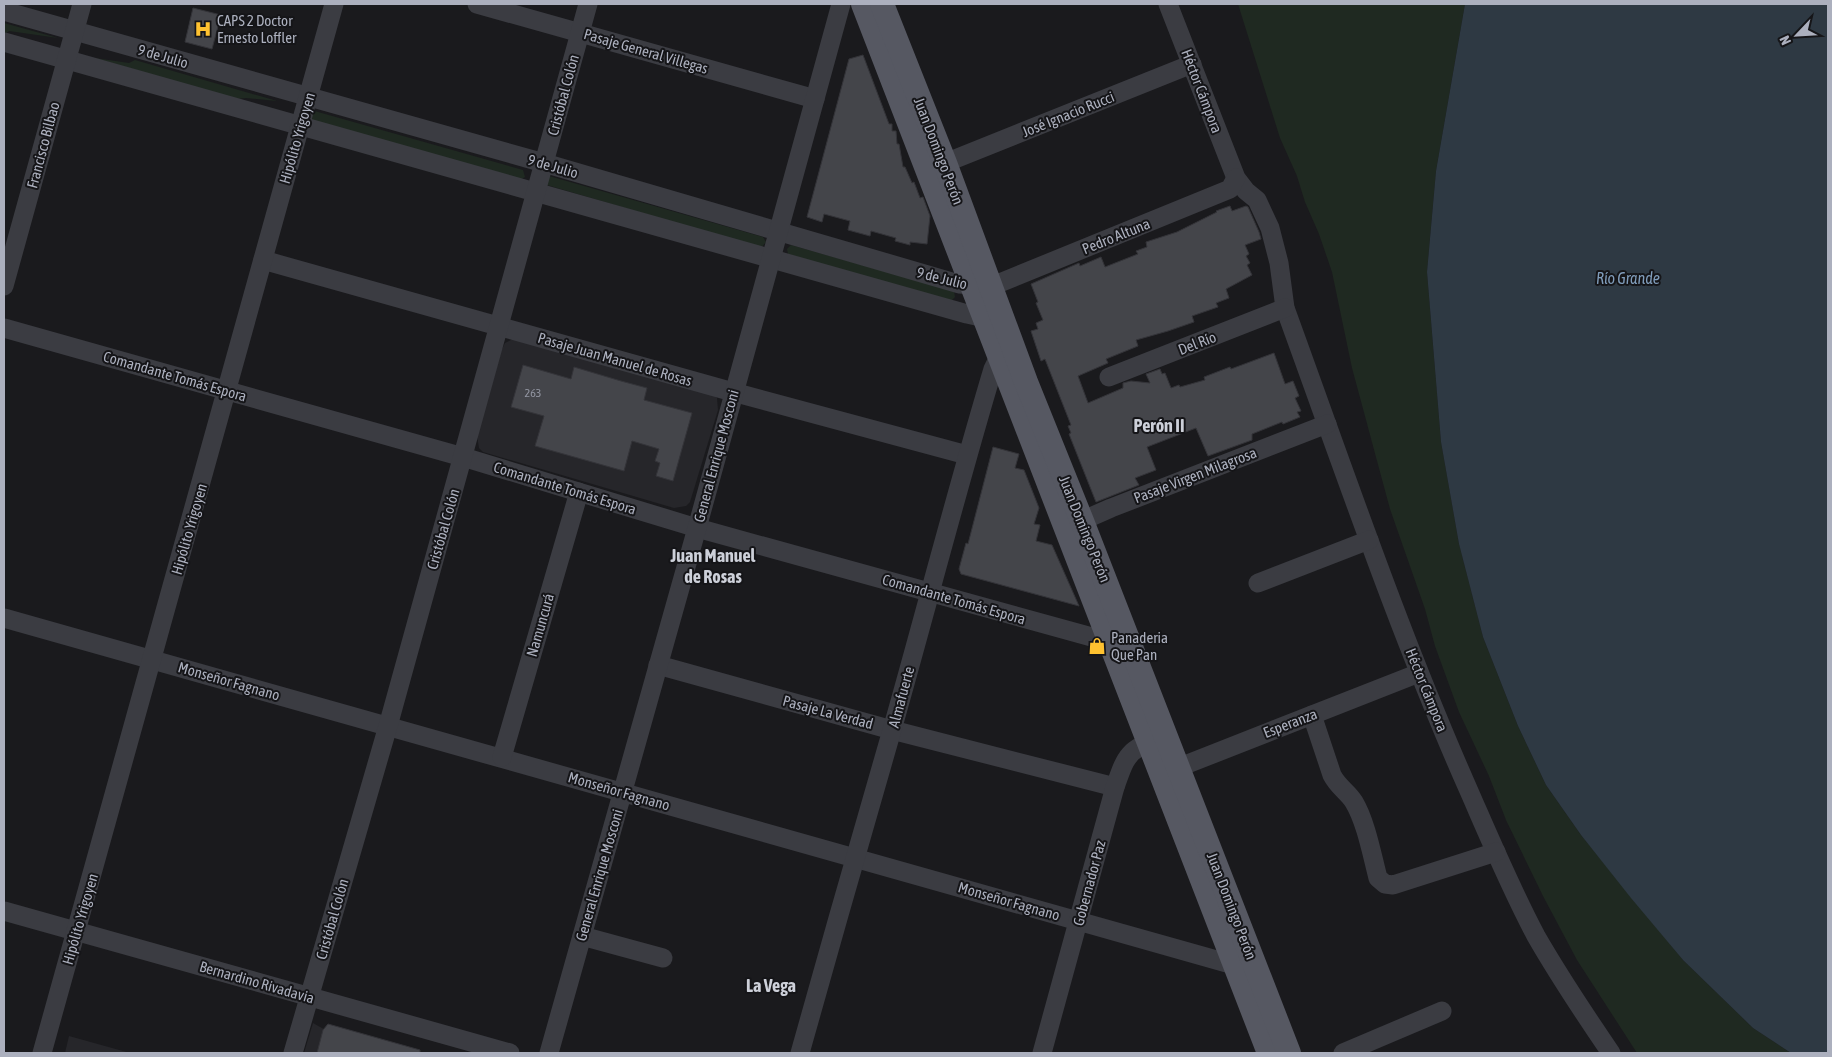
<svg xmlns="http://www.w3.org/2000/svg" width="1832" height="1057" viewBox="0 0 1832 1057" font-family="'Asap Condensed',sans-serif">
<rect width="100%" height="100%" fill="#1a1a1d"/>
<g fill="#26262a">
<path d="M515,338L713,394L717,398L718,410L690,502L686,506L674,508L483,452L479,448L477,436L502,349L505,343Z"/>
<path d="M313,1023L366,1053H304Z"/>
<path d="M69,1036L130,1053H65Z"/>
</g>
<g fill="#1f2921">
<path d="M1238,4H1465L1436,171L1427,272L1441,442L1459,544L1483,637L1518,726L1546,785L1581,835L1683,960L1753,1028L1791,1053H1637L1577,960L1543,896L1506,820L1489,776L1459,712L1435,646L1425,609L1390,509L1352,368L1332,272L1319,234L1305,202L1297,176L1280,138Z"/>
<path d="M4,23L58,38L9,31L5,34H4Z"/>
<path d="M95,58L129,63L135,60L277,101L246,98L236,99Z"/>
<path d="M311,110L523,170L525,177L520,180L308,120Z"/>
<path d="M549,176L763,237L766,242L761,248L547,185Z"/>
<path d="M791,245L954,291L955,297L950,302L788,254L787,249Z"/>
</g>
<path fill="#2e3943" d="M1465,4H1828V1053H1791L1753,1028L1683,960L1631,898L1581,835L1546,785L1518,726L1483,637L1459,544L1441,442L1427,272L1436,171Z"/>
<g fill="#44454a" stroke="#343439">
<path d="M193,8L221,15L212,49L185,42Z"/>
<path d="M863,55L889,124H892V131H896L897,144H899L903,167H905L912,183L914,182L920,198L923,197L930,216L927,244L910,242V245L895,241L896,238L871,231L870,236L848,230L850,221L824,214L822,222L807,217L849,59Z"/>
<path d="M1230,206L1232,211L1246,206L1248,207L1259,232L1261,239L1245,245L1249,254L1246,256L1250,263L1247,265L1252,275L1226,289L1229,298L1216,303L1218,307L1192,316L1194,322L1168,331L1136,340L1138,346L1106,359L1108,363L1078,376L1088,403L1123,388V383L1131,381L1150,383L1146,374L1160,369L1162,374L1165,373L1171,388L1179,385L1180,387L1205,380L1204,377L1230,367L1231,369L1274,353L1285,384L1293,381L1299,396L1295,398L1301,411L1297,412L1300,417L1283,424L1282,422L1252,434V440L1208,456L1196,428L1147,447L1156,470L1135,478L1139,485L1096,502L1069,434L1071,433L1068,426L1071,425L1045,359L1041,361L1031,331L1038,329L1036,323L1043,320L1036,303L1038,302L1031,284L1079,263L1080,266L1101,257L1105,267L1138,254L1136,251L1147,247L1146,242L1177,232L1217,212L1216,211Z"/>
<path d="M523,365L571,379L574,367L621,381L647,388L644,400L692,413L673,481L656,476L660,463L655,461L659,449L632,441L624,471L535,446L544,416L511,407Z"/>
<path d="M993,447L1019,454L1015,468L1024,470L1039,508L1034,524L1040,525L1036,541L1052,545L1079,606L961,574L959,569L966,543L968,544Z"/>
<path d="M328,1024L420,1050V1053H317L323,1030Z"/>
</g>
<g fill="none" stroke-linecap="round" stroke-linejoin="round">
<g stroke="#3b3c42" stroke-width="19">
<path d="M477,4L815,99"/>
<path d="M1168,4L1236,178L1246,191L1257,200L1270,228L1279,263L1285,308C1344,470 1399,633 1469,791C1490,839 1511,889 1536,936C1559,976 1585,1015 1611,1053"/>
<path d="M4,11L544,163L959,284L991,286L1002,282L1230,189L1236,178"/>
<path d="M4,42L967,314L976,316L982,314L987,302"/>
<path d="M945,163L1192,64"/>
<path d="M263,260L733,392L967,455"/>
<path d="M4,286L82,4"/>
<path d="M4,328L463,457L697,528L1099,639L1108,640L1120,634"/>
<path d="M1109,377L1285,308"/>
<path d="M1070,526L1111,508L1327,424"/>
<path d="M1258,583L1369,540"/>
<path d="M4,618L1234,965"/>
<path d="M658,665L892,730L1115,787"/>
<path d="M1312,715L1332,775C1338,787 1348,792 1354,802C1366,822 1372,855 1378,878L1385,884L1393,885L1496,852"/>
<path d="M502,757L579,492"/>
<path d="M1167,772L1419,673"/>
<path d="M4,911L510,1053"/>
<path d="M582,936L663,958"/>
<path d="M42,1053L334,4"/>
<path d="M293,1053L388,726L588,4"/>
<path d="M549,1053L697,528L841,4"/>
<path d="M800,1053C830,945 861,838 892,730C926,610 957,489 993,369L999,357L1008,354"/>
<path d="M1042,1053L1115,787C1127,753 1127,752 1161,736"/>
<path d="M1343,1053L1442,1011"/>
</g>
<g stroke="#565862" stroke-width="24">
<path d="M863,4L1269,1053"/>
<path d="M882,4L945,163L1026,382L1082,521L1289,1053"/>
</g>
</g>
<defs>
<g id="hospital-bare" transform="scale(1.35)"><path d="M-5-5h3v3.5h4V-5h3V5h-3V1.5h-4V5h-3Z" fill="#ffc230" stroke="#151518" stroke-width="2.5" paint-order="stroke"/></g>
<g id="shop-bare" transform="scale(1.35)"><path d="M-5-2.5h2.3a2.7 3.5 0 0 1 5.4 0H5L5.5 6h-11ZM-1.5-2.5h3a1.5 2.3 0 0 0-3 0Z" fill="#ffc230" stroke="#151518" stroke-width="2.5" paint-order="stroke"/></g>
</defs>
<g fill-rule="evenodd">
<use href="#hospital-bare" x="203" y="29"/>
<use href="#shop-bare" x="1097" y="646"/>
</g>
<g text-anchor="middle" dominant-baseline="central" stroke-width="4" stroke-linejoin="round" paint-order="stroke">
<g font-size="12" fill="#9295a1">
<text x="533" y="393">263</text>
</g>
<g font-size="15" fill="#acb0be" stroke="#151518" text-anchor="start">
<text x="217" y="20">CAPS 2 Doctor<tspan x="217" dy="17">Ernesto Loffler</tspan></text>
<text x="1111" y="637">Panaderia<tspan x="1111" dy="17">Que Pan</tspan></text>
</g>
<g font-size="15" fill="#acb0be" stroke="#151518">
<text transform="translate(646 51) rotate(16)">Pasaje General Villegas</text>
<text transform="translate(163 56) rotate(16)">9 de Julio</text>
<text transform="translate(1202 91) rotate(69)">Héctor Cámpora</text>
<text transform="translate(563 95) rotate(-75)">Cristóbal Colón</text>
<text transform="translate(1068 114) rotate(-22)">José Ignacio Rucci</text>
<text transform="translate(297 138) rotate(-74)">Hipólito Yrigoyen</text>
<text transform="translate(43 145) rotate(-75)">Francisco Bilbao</text>
<text transform="translate(939 151) rotate(69)">Juan Domingo Perón</text>
<text transform="translate(553 166) rotate(16)">9 de Julio</text>
<text transform="translate(1116 236) rotate(-22)">Pedro Altuna</text>
<text transform="translate(942 278) rotate(14)">9 de Julio</text>
<text transform="translate(1197 343) rotate(-21)">Del Río</text>
<text transform="translate(615 359) rotate(16)">Pasaje Juan Manuel de Rosas</text>
<text transform="translate(175 376) rotate(16)">Comandante Tomás Espora</text>
<text transform="translate(716 456) rotate(-75)">General Enrique Mosconi</text>
<text transform="translate(1195 475) rotate(-21)">Pasaje Virgen Milagrosa</text>
<text transform="translate(565 488) rotate(17)">Comandante Tomás Espora</text>
<text transform="translate(189 529) rotate(-74)">Hipólito Yrigoyen</text>
<text transform="translate(443 529) rotate(-74)">Cristóbal Colón</text>
<text transform="translate(1085 529) rotate(68)">Juan Domingo Perón</text>
<text transform="translate(954 599) rotate(16)">Comandante Tomás Espora</text>
<text transform="translate(540 625) rotate(-74)">Namuncurá</text>
<text transform="translate(229 681) rotate(16)">Monseñor Fagnano</text>
<text transform="translate(1427 690) rotate(68)">Héctor Cámpora</text>
<text transform="translate(901 697) rotate(-75)">Almafuerte</text>
<text transform="translate(828 712) rotate(15)">Pasaje La Verdad</text>
<text transform="translate(1290 723) rotate(-21)">Esperanza</text>
<text transform="translate(619 791) rotate(16)">Monseñor Fagnano</text>
<text transform="translate(599 875) rotate(-74)">General Enrique Mosconi</text>
<text transform="translate(1089 883) rotate(-75)">Gobernador Paz</text>
<text transform="translate(1009 901) rotate(16)">Monseñor Fagnano</text>
<text transform="translate(1232 906) rotate(69)">Juan Domingo Perón</text>
<text transform="translate(80 919) rotate(-74)">Hipólito Yrigoyen</text>
<text transform="translate(332 919) rotate(-74)">Cristóbal Colón</text>
<text transform="translate(257 982) rotate(16)">Bernardino Rivadavia</text>
</g>
<g font-size="16" font-style="italic" fill="#809dbb" stroke="#151518">
<text x="1628" y="278">Río Grande</text>
</g>
<g font-size="18" font-weight="bold" fill="#cdd0d9" stroke="#151518">
<text x="1159" y="425">Perón II</text>
<text x="713" y="555">Juan Manuel<tspan x="713" dy="21">de Rosas</tspan></text>
<text x="771" y="985">La Vega</text>
</g>
</g>
<rect width="1832" height="1057" fill="none" stroke="#acb0be" stroke-width="10"/>
<g transform="translate(1797 35) rotate(245)" stroke="#151518" stroke-width="4" paint-order="stroke">
<path d="M0-4L9 19L0 12L-9 19Z" fill="#acb0be"/>
<text y="-8" font-size="14" font-weight="bold" text-anchor="middle" fill="#acb0be">N</text>
</g>
</svg>
